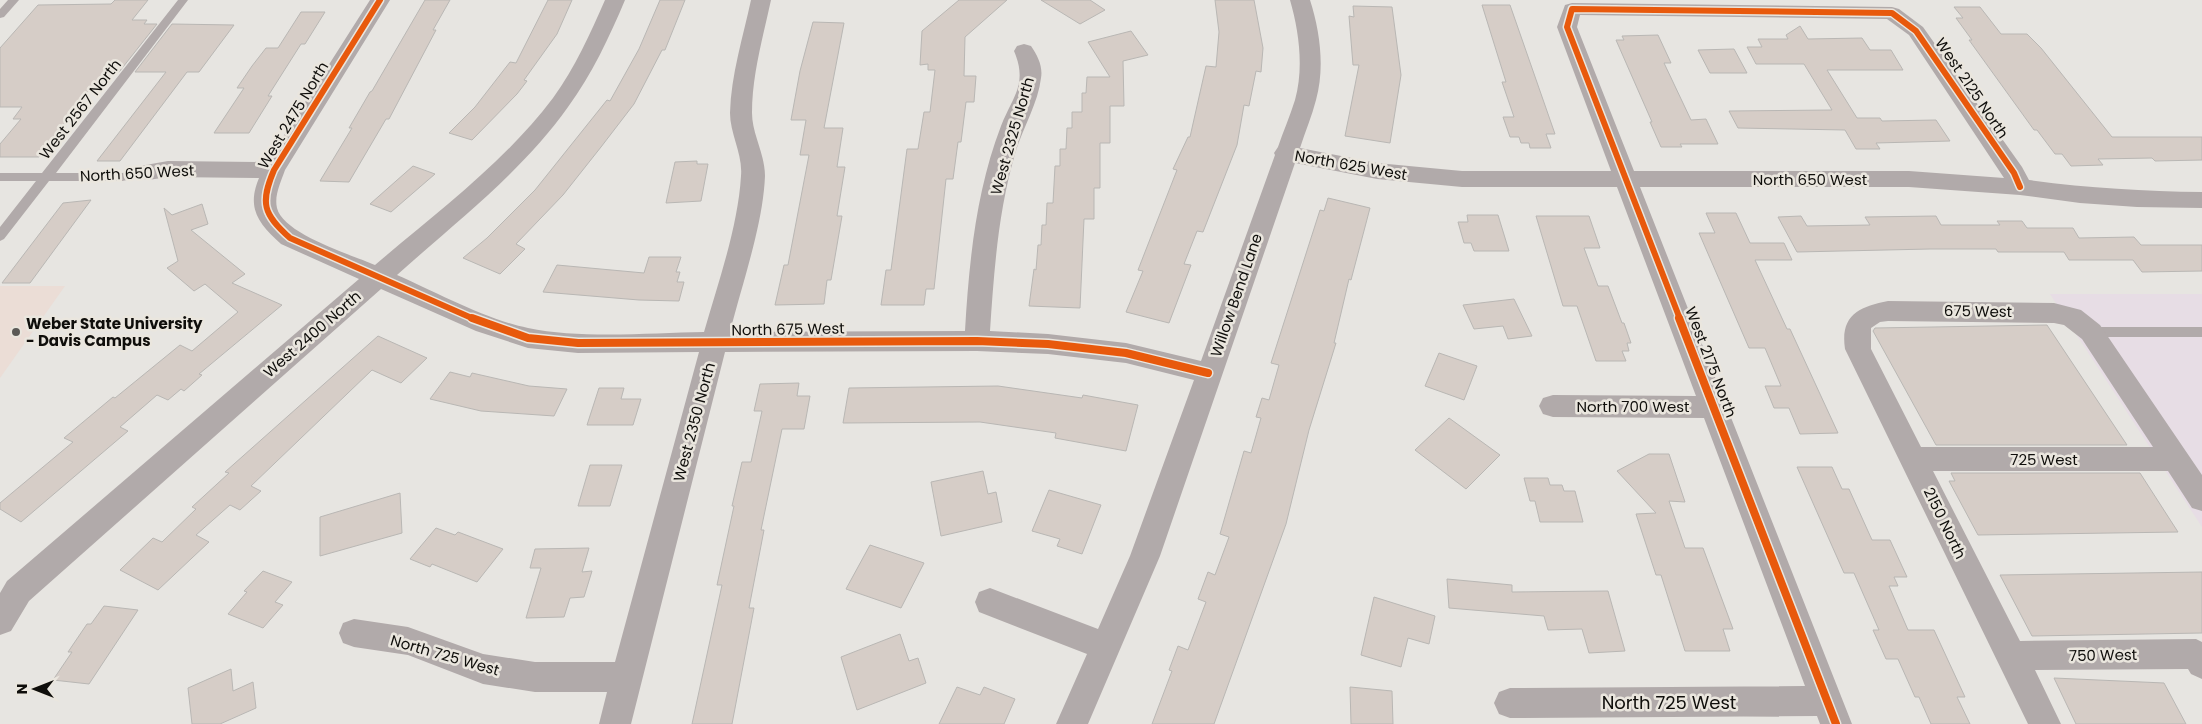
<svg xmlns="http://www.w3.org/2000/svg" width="2202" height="724" viewBox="0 0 2202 724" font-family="Poppins,sans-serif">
<rect width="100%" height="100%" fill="#e7e5e1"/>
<path fill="#e7dde5" d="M2050,294H2202V527L2076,334Z"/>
<path fill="#ebddd6" d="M0,286H65L0,378Z"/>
<g fill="#d6cdc7" stroke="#b9b7b4">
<path d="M115,0H148L132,20H147L144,24H157L119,72H108L99,85H93L39,157H0V144L21,119H13L22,107H0V48L38,5L111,4Z"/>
<path d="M425,0H450L433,30H436L389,119H386L349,182L320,181L352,128H349L370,92L372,91Z"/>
<path d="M548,0H572L557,34L524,80L527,81L517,94L472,140L449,133L475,107L510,62L516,63Z"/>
<path d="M660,0H685L665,50H662L634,104L601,147L563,195L516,244L525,249L500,274L463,258L487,238L535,190L607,100L610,101L639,49Z"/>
<path d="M959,0H1007L965,37L964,76H976L974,102H966L961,142H958L953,179H946L934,289H926L924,305H881L886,270H891L907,149H918L924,112H930L935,70H928V64L920,65L922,31Z"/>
<path d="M1041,0H1090L1105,10L1080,24Z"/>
<path d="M1215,0H1254L1263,48L1261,72L1256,71L1249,106L1244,105L1237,145L1203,232L1197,231L1184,264L1191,265L1169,323L1126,312L1143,271L1138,270L1177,170L1173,169L1188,137H1190L1206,66L1216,67L1219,32Z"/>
<path d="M1482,5H1510L1555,134H1546L1551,148H1530L1529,143H1521L1519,137H1510L1503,117H1514L1502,82H1506Z"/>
<path d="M1353,6L1392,7L1401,75L1390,143L1345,136L1359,65H1353L1349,16L1354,17Z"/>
<path d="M1954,7H1980L2001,34H2027L2041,48L2112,137H2202V160L2155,161L2152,158L2098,159L2103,165L2071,166L2062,154H2055L2037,130H2034L1969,40H1972L1956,18H1963Z"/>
<path d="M301,12H325L305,44H301L268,96H272L249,133H214L244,88H237L252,66L266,48H278Z"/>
<path d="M813,22L844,23L824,128H843L837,167H845L837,216H842L831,280H827L824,304L775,305L784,265H788L809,155H800L806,120H791L800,71Z"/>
<path d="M172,24L234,25L199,72H187L120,161H97L166,72H135Z"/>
<path d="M1800,26L1808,39L1862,38L1870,50H1891L1903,70H1827L1857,118H1880L1882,121L1936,120L1950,141L1876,143L1880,149H1856L1845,130L1738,128L1729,111L1832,110L1804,64H1756L1747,47H1762L1758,39H1788L1786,35Z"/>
<path d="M1131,31L1148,55L1123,61L1124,106H1110V143H1100V188H1094V219H1084L1080,308L1029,306L1034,269L1036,270L1038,245H1041L1042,225H1046L1047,203H1053L1055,166H1060V149H1066L1067,128H1072V112H1082V93H1086L1087,77H1110L1088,42Z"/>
<path d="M1658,35L1671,63H1664L1691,120L1706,119L1718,144H1680L1682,147H1661L1650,122H1652L1616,40H1624L1622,36Z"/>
<path d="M1734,49L1747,73H1710L1698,50Z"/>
<path d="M697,161V164H708L701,201L666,203L675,162Z"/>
<path d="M413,166L435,174L391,212L370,204Z"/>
<path d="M1328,198L1370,208L1351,280L1349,279L1334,343H1336L1309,430L1286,524L1214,724H1152L1172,671L1169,670L1178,646L1188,650L1206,602L1198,599L1208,572L1215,575L1229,537L1220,534L1244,451L1251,453L1261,418L1256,417L1262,398L1269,400L1279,365L1271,363L1320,210L1324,211Z"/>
<path d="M91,200L30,283H2L63,203Z"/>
<path d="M202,204L208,224L191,230L245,274L232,283L282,305L199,374L202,375L184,391L181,389L168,400L157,395L120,427L128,431L21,522L0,509V503L73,442L64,438L113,397L115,398L180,345L192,351L238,312L205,284L194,291L167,268L178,261L164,208L172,215Z"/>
<path d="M1706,213H1736L1750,243H1784L1792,260H1755L1787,329H1790L1838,433L1800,434L1789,408H1774L1765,386H1781L1765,348H1749L1699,233H1715Z"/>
<path d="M1467,215H1498L1509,251H1474L1471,243H1464L1458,222H1468Z"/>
<path d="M1536,216H1589L1600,248H1584L1598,286H1608L1622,323H1624L1631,343H1627L1629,351H1622L1626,361H1596L1577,306H1563Z"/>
<path d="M1801,216L1807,226L1870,225L1865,217L1936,216L1941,225H2000L1997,221H2022L2027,228H2073L2079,238L2134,237L2141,245H2202V271L2142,272L2133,260H2069L2064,252H1998L1996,249H1930L1797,252L1778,217Z"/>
<path d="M649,257H681L676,272H680L677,282H684L679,301L639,300L543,292L557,265L644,273Z"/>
<path d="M1514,299L1532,336L1508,339L1503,326L1474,329L1463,305Z"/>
<path d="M2047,325L2127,445H1936L1873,331L1875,328Z"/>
<path d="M378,336L427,358L401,383L372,370L251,486L261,491L240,510L230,505L196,535L209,542L158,590L120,570L153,538L162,542L196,509L192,507L229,473L225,472Z"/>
<path d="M1439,353L1477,366L1464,400L1425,386Z"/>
<path d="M450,372L470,377L472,373L529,386L567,389L554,416L481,411L430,399Z"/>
<path d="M799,383L797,396H810L804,429H782L761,530H764L749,608H754L732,724H692L722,585H717L734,506H732L742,462H751L762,411H754L760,384Z"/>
<path d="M998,386L1082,398L1083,395L1138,405L1126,451L1055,438L1056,433L980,422L843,423L849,388Z"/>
<path d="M599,388H624L621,399H641L633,425H587Z"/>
<path d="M1449,418L1500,455L1466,489L1415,450Z"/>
<path d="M1649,454H1669L1685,502L1669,501L1685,548H1703L1733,629H1723L1730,651H1685L1661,575H1656L1636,514L1656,513L1617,471Z"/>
<path d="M590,465H622L610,506H578Z"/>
<path d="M1797,467H1832L1842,489H1849L1872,540H1890L1907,577H1894L1898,586H1889L1908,630H1934L1965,697H1957L1970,724H1931L1919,697H1915L1898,659H1886L1873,630H1879L1854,573H1844Z"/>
<path d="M983,471L988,494L996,492L1002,522L941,536L931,482Z"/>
<path d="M1951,473H2140L2178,532L1978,535L1949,481H1955Z"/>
<path d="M1524,478H1548L1550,485H1562L1564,491H1575L1583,522H1540L1535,501H1530Z"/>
<path d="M1049,490L1101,505L1082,554L1057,546L1060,539L1032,531Z"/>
<path d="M400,493L402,533L320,556V517Z"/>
<path d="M436,528L455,535L458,532L503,549L477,582L432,564L430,567L410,559Z"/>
<path d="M870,545L924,563L901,608L846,589Z"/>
<path d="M589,548L582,572L592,571L584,597L570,598L564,617L526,618L541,568H530L535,549Z"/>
<path d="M263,571L292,582L275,602L283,605L263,628L228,614L247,592L244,591Z"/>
<path d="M2202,572V633L2032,636L2000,575Z"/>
<path d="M1447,579L1512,585V592L1608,591L1625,651L1589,653L1582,629L1548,630L1544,616L1449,608Z"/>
<path d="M1374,597L1435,616L1429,644L1408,638L1401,667L1361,655Z"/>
<path d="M104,606L138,610L89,684L53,680L72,652H68L87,624H91Z"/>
<path d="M900,634L909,661L918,658L926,683L857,710L841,657Z"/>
<path d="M231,669L233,691L253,682L256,708L220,724H192L188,688Z"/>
<path d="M2054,678L2164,683L2186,724H2076Z"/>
<path d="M957,687L980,695L984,687L1015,699L1004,724H939Z"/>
<path d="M1350,687L1392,691L1393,724H1351Z"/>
</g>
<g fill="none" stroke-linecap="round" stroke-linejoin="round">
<g fill="#b1aaaa" fill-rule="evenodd">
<path d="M8,0H19L4,17L0,18V9Z"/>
<path d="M178,0H188L56,173H122L148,168L154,172L152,175L122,181H49L4,239L0,241V227L36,181H0V173H42Z"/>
<path d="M2091,327H2202V337H2091L2086,336L2084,332L2086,328Z"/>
</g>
<g fill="#b1aaaa" fill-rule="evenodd">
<path d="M370,0H390L285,170C281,182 274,195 277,208C283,234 352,255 375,265C436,213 504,163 553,98C575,68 590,34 605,0H625C609,38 592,74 568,107C522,172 456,222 397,275C436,292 487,320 528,328C580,339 650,333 704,332C718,283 738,227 741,176C743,154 730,134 730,113C731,75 743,37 751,0H771C763,37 752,75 752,113C752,134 765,154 765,176C763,225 742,284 730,332L965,331C969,262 976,191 1001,126C1013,96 1028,84 1014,51L1017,46L1024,44L1031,46C1038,56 1043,67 1041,78C1038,104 1022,129 1015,154C998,212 994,272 990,331L1048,334L1126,343L1201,361L1275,155L1274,153L1278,147C1283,132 1290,116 1295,100C1304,68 1299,31 1290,0H1310C1320,31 1325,68 1316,100C1312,116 1305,132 1300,148L1377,163L1462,171H1611L1557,27L1565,5L1572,3L1892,7L1899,9L1923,27L2022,167L2029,180C2087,188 2144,191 2202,192V208L2137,207L2080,203L2020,195L1909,187H1640L1852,724H1820L1817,716L1510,718L1499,714L1494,703L1499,692L1510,688L1805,686L1704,418L1553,417L1543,414L1539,406L1543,398L1553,395L1696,396L1617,187H1462L1377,179L1295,163L1160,556L1088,724H1056L1087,654L979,612L975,602L979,592L990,588L1098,629L1130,556L1194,380L1126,363L1048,354L977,351L725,352L631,724H599L607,692H535L483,684L408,655L354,647L343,643L339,633L343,623L354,619L408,627L483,654L535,662H615L699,352L578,353L528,348L476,331L381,289L29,601L11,631L0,635V593L7,581L359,279L281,244C259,224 246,209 259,178L168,177L148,180L140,178L137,172L140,166L168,161L267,162ZM1580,15L1887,19L1909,35L2004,178L1909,171H1634L1577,27Z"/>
<path d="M1888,301L2054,303L2081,310L2100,325L2202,475V511L2192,508L2168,471H1933L2020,641L2196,639L2202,642V679L2191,674L2188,669L2035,670L2061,724H2028L1845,349C1840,315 1859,307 1888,301ZM1888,321L2054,323L2064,325L2082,339L2153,447H1921L1871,349V328L1880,322Z"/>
</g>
<g stroke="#eae6de" stroke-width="9">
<g id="cycleway-far1">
<path d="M380,0L274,170C260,203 263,214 290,238L474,319"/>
<path d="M1680,319L1567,27L1572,9L1892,13L1916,31L2014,173L2020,187"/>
</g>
</g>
<g stroke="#eae6de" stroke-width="11">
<g id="cycleway">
<path d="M472,318L528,338L578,343L977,341L1048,344L1126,353L1208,373"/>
<path d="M1679,318L1836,724"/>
</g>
</g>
<use href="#cycleway-far1" stroke="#e8590c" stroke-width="6"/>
<use href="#cycleway" stroke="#e8590c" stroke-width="8"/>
</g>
<circle fill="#5b5956" stroke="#eae6de" stroke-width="2" cx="16" cy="332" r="5"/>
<g text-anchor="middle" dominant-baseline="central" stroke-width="5" stroke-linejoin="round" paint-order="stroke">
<g font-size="15" fill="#0f0e0b" stroke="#eae6de">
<text transform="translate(1972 88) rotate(56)">West 2125 North</text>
<text transform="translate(80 109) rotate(-52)">West 2567 North</text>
<text transform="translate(293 115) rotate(-59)">West 2475 North</text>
<text transform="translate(1012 136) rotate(-74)">West 2325 North</text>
<text transform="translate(1351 165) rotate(10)">North 625 West</text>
<text transform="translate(137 173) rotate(-3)">North 650 West</text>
<text x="1810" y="179">North 650 West</text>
<text transform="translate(1236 295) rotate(-71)">Willow Bend Lane</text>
<text transform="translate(1978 311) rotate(1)">675 West</text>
<text transform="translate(788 329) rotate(-1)">North 675 West</text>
<text transform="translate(312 334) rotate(-41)">West 2400 North</text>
<text transform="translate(1711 362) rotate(69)">West 2175 North</text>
<text x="1633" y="406">North 700 West</text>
<text transform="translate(694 422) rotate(-75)">West 2350 North</text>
<text x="2044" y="459">725 West</text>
<text transform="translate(1945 523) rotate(64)">2150 North</text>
<text transform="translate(445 655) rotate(16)">North 725 West</text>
<text transform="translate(2103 655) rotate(-1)">750 West</text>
</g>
<g font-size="15" font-weight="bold" fill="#0f0e0b" stroke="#eae6de" text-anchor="start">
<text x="26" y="323">Weber State University<tspan x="26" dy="17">- Davis Campus</tspan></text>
</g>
<g font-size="18" fill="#0f0e0b" stroke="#eae6de">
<text x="1669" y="702">North 725 West</text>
</g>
</g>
<g transform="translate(35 689) rotate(270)" stroke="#eae6de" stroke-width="4" paint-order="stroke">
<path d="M0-4L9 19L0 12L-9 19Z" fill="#0f0e0b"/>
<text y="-8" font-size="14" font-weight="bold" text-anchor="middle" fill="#0f0e0b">N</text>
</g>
</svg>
